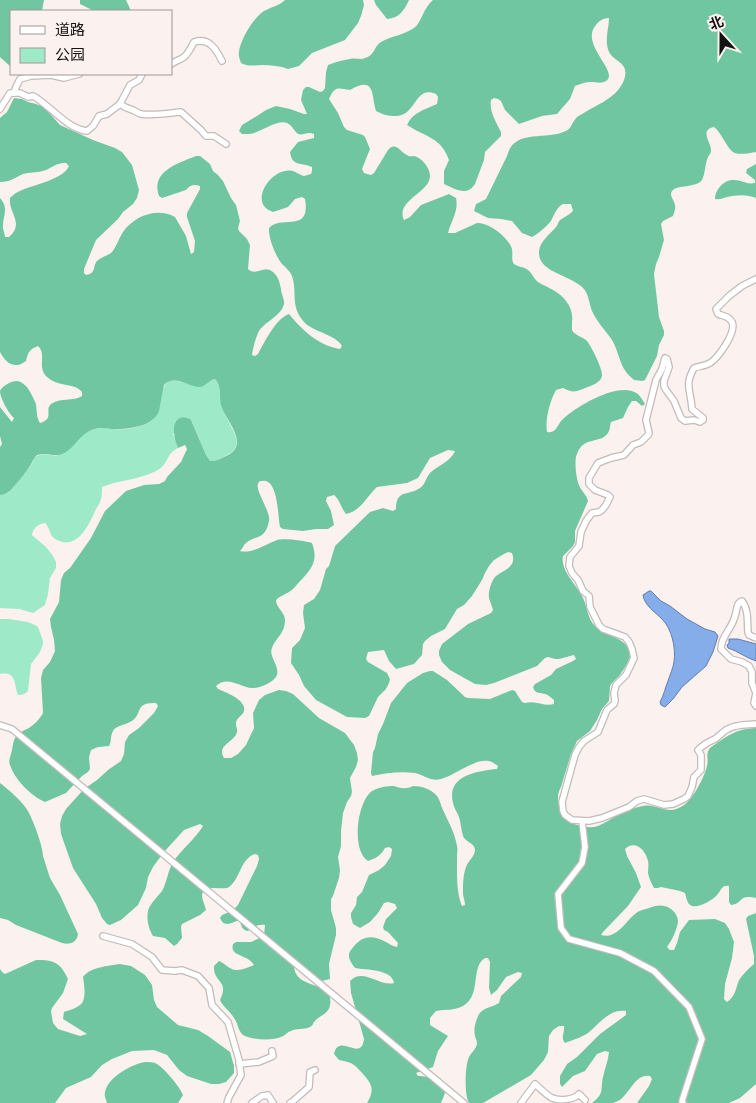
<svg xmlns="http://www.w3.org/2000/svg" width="756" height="1103" viewBox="0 0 756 1103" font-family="Poppins,'Noto Sans SC',sans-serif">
<rect width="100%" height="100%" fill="#fbf2ef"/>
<g fill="#9eeac8">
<path d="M215,379C223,387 222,406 226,416C232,430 247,447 225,456C220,459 216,461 210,461L206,455L191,420L173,434L178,448C177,448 172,452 171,453C166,460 165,467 156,471C139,480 119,480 102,487C102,492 102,498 100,502C99,505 97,507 96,509C89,525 77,552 55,539C49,535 50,527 45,523C38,524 33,528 32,535L46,547L53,556L56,562V568L50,578L48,594L45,605L33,613L19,609L0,608V495L8,493L10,490L30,467L35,457L42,454L57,456C68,447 80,433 95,429C102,427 107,429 114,429C126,430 141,428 151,421C164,412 159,383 170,381C176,380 181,382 186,383C191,385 199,385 205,385L210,380Z"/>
<path d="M0,619H9L28,622L35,625L38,627L43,641V644L40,652L31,664L28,691C25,694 23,695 18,695C14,685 17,671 0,674Z"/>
</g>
<g fill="#71c6a2">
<path d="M0,0H44L42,11H11V67L0,57Z"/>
<path d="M80,0H126L131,11H94L80,4Z"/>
<path d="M285,0H363L364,5L361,16L358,23L345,40L312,53L299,66L288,69C280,66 271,65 262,65C255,65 248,67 241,63C240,59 238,56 239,52C240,40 254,17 264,11C271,7 279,6 285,0Z"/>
<path d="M374,0H409C404,11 399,18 387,19L376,5Z"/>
<path d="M433,0H756V152C750,153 741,155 735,153C728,151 722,133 714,127C699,130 711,142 711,150C711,153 710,154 708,157C705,164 705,175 702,180C696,188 677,185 673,190C668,195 674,199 675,205C676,208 674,213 673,216L663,221L661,224L664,240L659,257L656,264L654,274L659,317L664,331V335L659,345L657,356L645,380L642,381L634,380C631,377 628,375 626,372C619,362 618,350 612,340C605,330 597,322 592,311C589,304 589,295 584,289C572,275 538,273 539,252C539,242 550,234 556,227C558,225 558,222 560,220C564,217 569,215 573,211L571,204C569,204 565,204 563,204C557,207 554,215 551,221C546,227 539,233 532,237L522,233L512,221L501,219L488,218L474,211L476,204L486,199L507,156C514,128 545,141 566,131C572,128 572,122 577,117C580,115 584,113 587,111C601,103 618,96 624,80C630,62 615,63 609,52C604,40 609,29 609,18C603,18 599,21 596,25C579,44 620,72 606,81C601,84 596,82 591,82C585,82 581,84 575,86L570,99L557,114L542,116L519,124L505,110L501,101L498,99L494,98L491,100C489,111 496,122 501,132V136L485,152L484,160L475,184C467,197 455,189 444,184V171L449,160C441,137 425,137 407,125C413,112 424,110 437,104L438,97L436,94C419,87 417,104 407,112C398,119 385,116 376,111C371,93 375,76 350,90C337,88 335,86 329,99L338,113L344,127L347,130L363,135L365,137L370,149L362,169L364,173L371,175L374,173L388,150C396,141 400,152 407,155C409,157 411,156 414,156C422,158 430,168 430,176C430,193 395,200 404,220L410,217L421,205L449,194L456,198C459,211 451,221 448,233H455L477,223C489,222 509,238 512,249C513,254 511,261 514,264C518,267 525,267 528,270C532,273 534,279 538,282C548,288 559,291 566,301C571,307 573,315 572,322C572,325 572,327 572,330C574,335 583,337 587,341C591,346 603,369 602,376C601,382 593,385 588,387C577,391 574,394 563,388L556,390C550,401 545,419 547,432C557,434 557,424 563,419C577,406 620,380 638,394C641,397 643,401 645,404L642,406L636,401H632L628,407L623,418L611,422C610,425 610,430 608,433C601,444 583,436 577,454C574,460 576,478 579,485C581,491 587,495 588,501L575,531V542L573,546L563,556C560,571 577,585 583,598C588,608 587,618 595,626C608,639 625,635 631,654L627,664L620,675L612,683L610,686L609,701L602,709L597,720L590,731L577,741L571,754L561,787C558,792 557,799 559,805C560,809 561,813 563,816C568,824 584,828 594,827C600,826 606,822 611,819C620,814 634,807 643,806C658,803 668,817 684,805C693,799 705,776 707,766C709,759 705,754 710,748C727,736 735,729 756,728V898C737,894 744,904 731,905L729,902V886C721,885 722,890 717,895C713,900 695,911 689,904C687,902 686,896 685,893L680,891L661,887L658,888H654C651,883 649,878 648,873C648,869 649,865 648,861C645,849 635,840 625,849L627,856L636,873L641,887L628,906L603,932L601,935C616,940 626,921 635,914C638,911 642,910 646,909C655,906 662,903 671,909C676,913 678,917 678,922C676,932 672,940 667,947L670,950H674L677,943L680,932L689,920L715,919L725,923L729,929L734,942L732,958L725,984L724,999L727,1002C735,997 736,988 739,980C743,974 748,969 754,964V956L746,919L748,916L756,913V1084L740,1098L729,1103H637L649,1086L652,1079L650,1076C637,1074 632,1088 624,1096C621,1100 618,1101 613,1103H592C605,1093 600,1090 603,1077C605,1068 608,1061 609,1052L605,1051L597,1054L585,1071L573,1076L562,1087L560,1084V1076L567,1064L577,1057L600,1034L626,1015V1011C610,1008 599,1024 588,1033C582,1037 573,1040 565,1043C560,1037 565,1033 564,1026H559L553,1030L549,1036L548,1052L544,1060L531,1075L483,1103H469C464,1095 465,1065 469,1057C471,1053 476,1049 477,1044C477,1040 476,1040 475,1036C473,1029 476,1020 479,1014C484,1007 493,1007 499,1003L501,996L521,977L522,973L518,972L506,977L497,990L491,995L489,988L490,962L488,958H485C470,967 482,995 463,1006C454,1011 445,1009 436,1011L430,1018V1025L448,1036L438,1051L433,1067L416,1073L418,1076C428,1076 442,1080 445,1091C445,1095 442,1100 441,1103H367C375,1090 372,1084 363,1074C360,1071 357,1067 354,1065C350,1062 344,1061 339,1060L334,1054C339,1032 361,1063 364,1039L351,993L350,981C363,967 380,987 394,983C392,969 366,970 355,968C351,962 346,956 351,950C361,936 371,934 386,942C390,944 392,946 397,947L398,943L388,932L384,930L383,927L386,919L397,908L395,904L388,902L384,903L378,913L370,922L360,928L353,924L351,917V913L356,905L357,897L362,892L369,875L379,870L385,865L391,856L392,849L389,847L385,848C381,855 377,858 368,861C351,850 357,802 372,791C379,787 387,786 394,786C398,787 402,789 406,788C408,788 411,787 413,786C422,786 431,789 437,796C440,800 441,806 443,810C448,821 455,833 457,846C458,849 457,854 457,857C457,874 456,891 462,906L465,905C465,901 463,897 463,893C463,884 463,875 466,867C468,861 475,856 475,850C475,843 465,842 463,836C461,830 461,823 459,817C457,812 454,808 453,803C446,775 478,771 497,769L498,766C496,765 494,763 492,762C477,756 456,775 441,779C431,782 424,775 415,773C401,771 386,773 372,776L371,773L373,752L375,748L378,734L383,724L391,703L407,683L423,673L430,671H433L447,680L465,697L468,698L490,699L512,690L515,691L522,702L525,703C537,700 544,707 554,704V700C551,698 549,695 545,694C538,692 535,694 533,687L535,684L551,675L556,669L573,661L576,659L574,655L559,659H555L548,657L545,658L537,666L494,683L486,685L475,684L450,670L442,662L439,655V651L442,644L468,624L491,613L493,610C492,606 490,602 489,598C488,592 491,581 496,576C505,569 517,567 512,553L508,552L504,554L494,560L489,566L485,573L482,580L472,596L464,605L457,609L445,629L431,636L425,641L423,644L422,655L414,664L396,669L389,661L384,650L368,652L366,659L368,662L387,673L390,679L389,683L386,689L378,697L369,716L365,718L347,717L316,700L304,686L299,675L291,663L292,648L300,640L305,628L303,613L304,605L314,599L320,590L326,569L329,566L335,546L370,512L383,508L393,511L396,509C396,489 408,496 420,488C426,484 426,476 431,472C439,465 451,461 455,451L448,450L430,458L418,478L407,483L377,487C367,496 361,511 346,514C341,508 340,500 334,495L327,497L326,501L331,511L334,525L328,529H316L303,531L283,529L280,527C278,517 278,488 268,482C265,480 263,481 260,481C259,482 258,483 258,484C255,490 271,512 269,521C265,542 254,534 244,545C244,546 241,550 240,551C252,554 266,544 277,540C285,538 305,541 312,543C318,559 313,567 303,578C299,582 296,586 292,590C287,594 281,595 276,600C276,608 285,612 285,620C285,634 276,637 272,648C267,659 290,673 267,684C263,686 258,688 252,688C240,687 227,675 216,686L218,689C225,692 247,700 244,711C243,715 238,717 237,720C234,725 238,728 237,732C235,742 216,745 224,758H231L238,754L246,745L254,728L253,713L259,700L265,695L279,690L286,691L293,694L319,718L345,733L354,745L357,753L358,760L356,767L350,778L352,792L351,796L347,802L343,813L341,831V846L338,857L340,870L339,878L333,896L331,899V910L336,928V935L329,964L330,979L322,981L315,978L294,963C292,992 335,978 330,1005C329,1014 320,1015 315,1021C311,1025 315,1024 310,1027C304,1030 296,1028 291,1031C287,1032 285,1036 281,1037C273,1041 251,1040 243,1035C238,1031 238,1023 234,1018C230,1011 223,1007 220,1000C230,980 213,983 214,966L219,961C224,963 226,966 230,968C238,973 246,968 254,965C248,954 229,957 233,944L236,942H251L264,936L265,925C258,924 253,927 248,931C241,930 242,925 239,920C232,923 224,928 220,918L222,915L232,911L238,905L257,866L259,859L258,855L255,854C240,859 241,878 229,887C223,891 210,884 203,892C200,896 205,905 206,910L200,915L182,924L181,927L182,938L177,944L174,946L165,938L153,936C148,928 145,914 150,906C153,901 158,896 162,891C167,882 168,870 173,862C182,849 195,839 203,826L200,824L184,830L164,852L153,867L148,877L146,888L138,905L121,920L110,925L107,924L102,918L96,904L73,868L61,834L60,824L62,816L66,809L84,789L97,780L108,770L121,761L124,754L125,742L129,735L139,728L154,713L158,706L156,703C133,702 144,715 130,722C125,725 115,726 113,731C110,736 112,741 109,746L98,747L91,750L89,757L90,769L88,772L82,776L66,793L45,802C31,796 15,780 10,765C8,761 11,755 12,750C13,745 13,740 17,735C20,732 23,731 27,729C33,726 40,719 43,713L41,678L43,670L50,662L55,651L54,640L51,627L50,619L59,602L61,580L64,573L70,568L91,538L105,511L126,491L144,485L159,484L165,481L167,477L181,462L187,449L185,445L178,448C176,443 174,438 174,432C173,421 180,413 191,420L206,455L210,461C216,461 220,459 226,456C251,445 226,421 221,405C219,396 222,386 215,379C209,380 206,386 200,387C188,387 175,374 164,385L159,411C153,427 129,429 115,429C106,429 101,426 92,430C78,435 75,449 62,454C54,458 43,451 36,456C33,459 32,463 30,466C27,471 11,491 7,493C5,494 2,495 0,495V447L2,444L0,436V407L12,422L14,418C9,414 0,398 0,391C2,386 11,381 17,381C20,381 24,384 27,387C30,391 34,399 36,404C37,410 36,417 40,423C55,418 44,410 51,404C60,397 73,402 82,396V392C74,382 58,388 46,376C37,366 47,354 38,346C30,349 28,352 26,361C14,370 6,363 0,352V198C10,209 2,216 3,228C3,230 5,234 5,237H9C25,223 8,213 10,198C12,196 14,194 16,193C29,185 62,181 69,166L66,163C57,162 52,168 43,171C37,173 29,172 23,174C14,178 11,182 0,182V118L7,112L14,98L22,99L28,102L36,104L44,107L60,125L93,140L115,148L122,152L132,165L139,190L137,198L133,204L123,212L118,219L96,240L84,269V273L86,275C97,273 92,267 97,261C101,257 107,256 111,253C116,248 119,238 123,232C134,216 157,207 175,217L186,236L191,254L194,252L195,241L187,217V213L200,189V186C194,184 190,185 186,190L162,198L159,196C150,171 179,163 196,156H200L210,164L213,171L218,175L223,181L231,198L236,205L240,221L238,228L239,231L247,239L250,245L248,269C257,277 263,264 273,272C278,276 280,283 281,289C281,294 285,300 284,304C281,317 264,321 258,333C255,340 253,348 252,355L255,356L258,354C264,343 276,318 289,314C302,330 319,346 340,349L342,346C337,336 316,332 306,324C289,307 298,294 292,276C290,271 286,268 282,264C276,257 268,237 269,228C281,214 311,234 305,199L302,197L295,199L288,207L273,212C247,204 271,166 293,171C296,172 300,175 304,176L311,174L312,171V167C301,162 292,167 290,152L298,142L314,138V134C307,131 303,136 298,134C294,131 292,125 287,123C277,119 260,133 249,134C248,134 243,134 242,134L239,131L242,125L257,116L266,110L276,106L290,109L304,114H307L301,100L303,90L306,87H309L320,92L323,91L325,88L326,72L328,65C335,62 343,60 350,59C354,58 358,59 362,59C376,56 373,47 381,42C391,36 404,35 414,28C422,22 423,8 433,0Z"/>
<path d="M756,164V198C746,194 737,195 727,197C723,198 720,200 715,199C715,190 724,179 734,180C742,180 747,185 755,183V180L746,173L747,169Z"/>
<path d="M0,783C8,789 23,802 28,811C33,820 43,846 43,856L50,878L60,895L78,934C77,943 69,945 62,943L16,925L8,920L0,918Z"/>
<path d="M36,960C54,960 60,962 68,979L63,993L52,1008L51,1011L53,1023L58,1029L80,1036L87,1034L63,1019L64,1012C69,1010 75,1009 80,1005C87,1000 84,984 83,977C90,967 108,966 120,964L131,966L145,975L152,985L154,1000L157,1007L178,1025L198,1030L208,1036L230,1052L234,1066V1073L226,1082L219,1084H211L187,1076L179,1070L167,1055L154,1050L132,1051L112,1059L102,1065L91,1077L66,1088L55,1103H0V969L2,972L5,974Z"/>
<path d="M145,1062C149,1062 154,1062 157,1064C164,1068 180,1087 183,1095L178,1103H107C106,1099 104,1096 105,1092C108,1077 132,1064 145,1062Z"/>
</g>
<g fill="#85adea" stroke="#637ea9">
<path d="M649,591H651L661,601L670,606L687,619L705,629L715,632L718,636L713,652L706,666L682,687L673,699L665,707L661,705L660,702C664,695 665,688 668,681C670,675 673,668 674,662C676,648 672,629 662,619C655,612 644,605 643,595Z"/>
<path d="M729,639H738L756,644V661C746,658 738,651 728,648L727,645L729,643Z"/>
</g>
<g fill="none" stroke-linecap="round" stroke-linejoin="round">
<g stroke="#c3bbb8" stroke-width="8">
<g id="minor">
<path d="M171,64C175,61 180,60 184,57C188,54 192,46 194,42C209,37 216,49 222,61"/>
<path d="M14,93L16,87L20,79L31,76L51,75L64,78L79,74"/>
<path d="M120,104C124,107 126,108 130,109C134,110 137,113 141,114C152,116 170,113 181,112L201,130L206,136H214L226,144"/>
<path d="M0,109L10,93H20L28,97L33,96C50,105 67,129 87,131L93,126L99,116L107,114L120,104L130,85L139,80L142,74"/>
<path d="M756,279L742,286L729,296L716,309L718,314C723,316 729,316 732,322C737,332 718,358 710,363C705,366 699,366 694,368C684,386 691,390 692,409L703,418V420L700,422L694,420L685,421L681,418L674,401L666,390L664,386V381L669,367L667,359L665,358L662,369L656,380L646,420L649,433L648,435L641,442L633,445L624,455L611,458L598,463L589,478V484L595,490L608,495L610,497L606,505L602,510L599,512L592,513L586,521L581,532L579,546L570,557L569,566L572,573L578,580L583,591L589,596L590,607L599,625L603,629L625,637L629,642L632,649L634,658L626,675L616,685L614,693L615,701L614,704L607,710L598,732L584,741L579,747L575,755L562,802L563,811L565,815L572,820L589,821L602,818L629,807L637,801L644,799L664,805L673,804L684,799L688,796L692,787L694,777L701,770V755L698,750C703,745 708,742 715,739C720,736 723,731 728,729C736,724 747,725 756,724"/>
<path d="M756,638L749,635L748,632C747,622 749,610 742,601L740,602C736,605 737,611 735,616C732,629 721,636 721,649L731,659L742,662L749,666L752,672V683L756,693L754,703L756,706"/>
<path d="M0,725L12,729L464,1103"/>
<path d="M582,821L585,847L582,863L558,894L561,928L569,939L620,953L654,971L689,1007L702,1039L682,1101L683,1103"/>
<path d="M103,936L132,944L152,957L162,970L175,971L182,970L198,976L209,988L212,1005L228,1022L239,1060L241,1075L229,1097L227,1103"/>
<path d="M239,1064L259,1062L273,1056L272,1051"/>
<path d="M252,1103L262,1096L268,1095L273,1103"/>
<path d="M290,1103L292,1102L309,1087L310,1072L315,1070"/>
<path d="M521,1103L535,1084C540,1088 546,1095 552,1098C559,1101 574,1100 579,1094L585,1100"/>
</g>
</g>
<use href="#minor" stroke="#fff" stroke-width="5.5"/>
</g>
<rect x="10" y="10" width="162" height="65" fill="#fbf2ef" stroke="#9f9896"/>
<rect x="20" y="26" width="25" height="8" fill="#ffffff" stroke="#9f9896"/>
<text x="55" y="35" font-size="15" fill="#151211">道路</text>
<rect x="20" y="48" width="25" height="15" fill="#9eeac8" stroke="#9f9896"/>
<text x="55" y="60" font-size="15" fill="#151211">公园</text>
<g transform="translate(721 35) rotate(339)" stroke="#fbf2ef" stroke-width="4" paint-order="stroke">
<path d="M0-4L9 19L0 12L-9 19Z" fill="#151211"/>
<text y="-8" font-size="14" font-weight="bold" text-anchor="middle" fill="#151211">北</text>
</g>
</svg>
